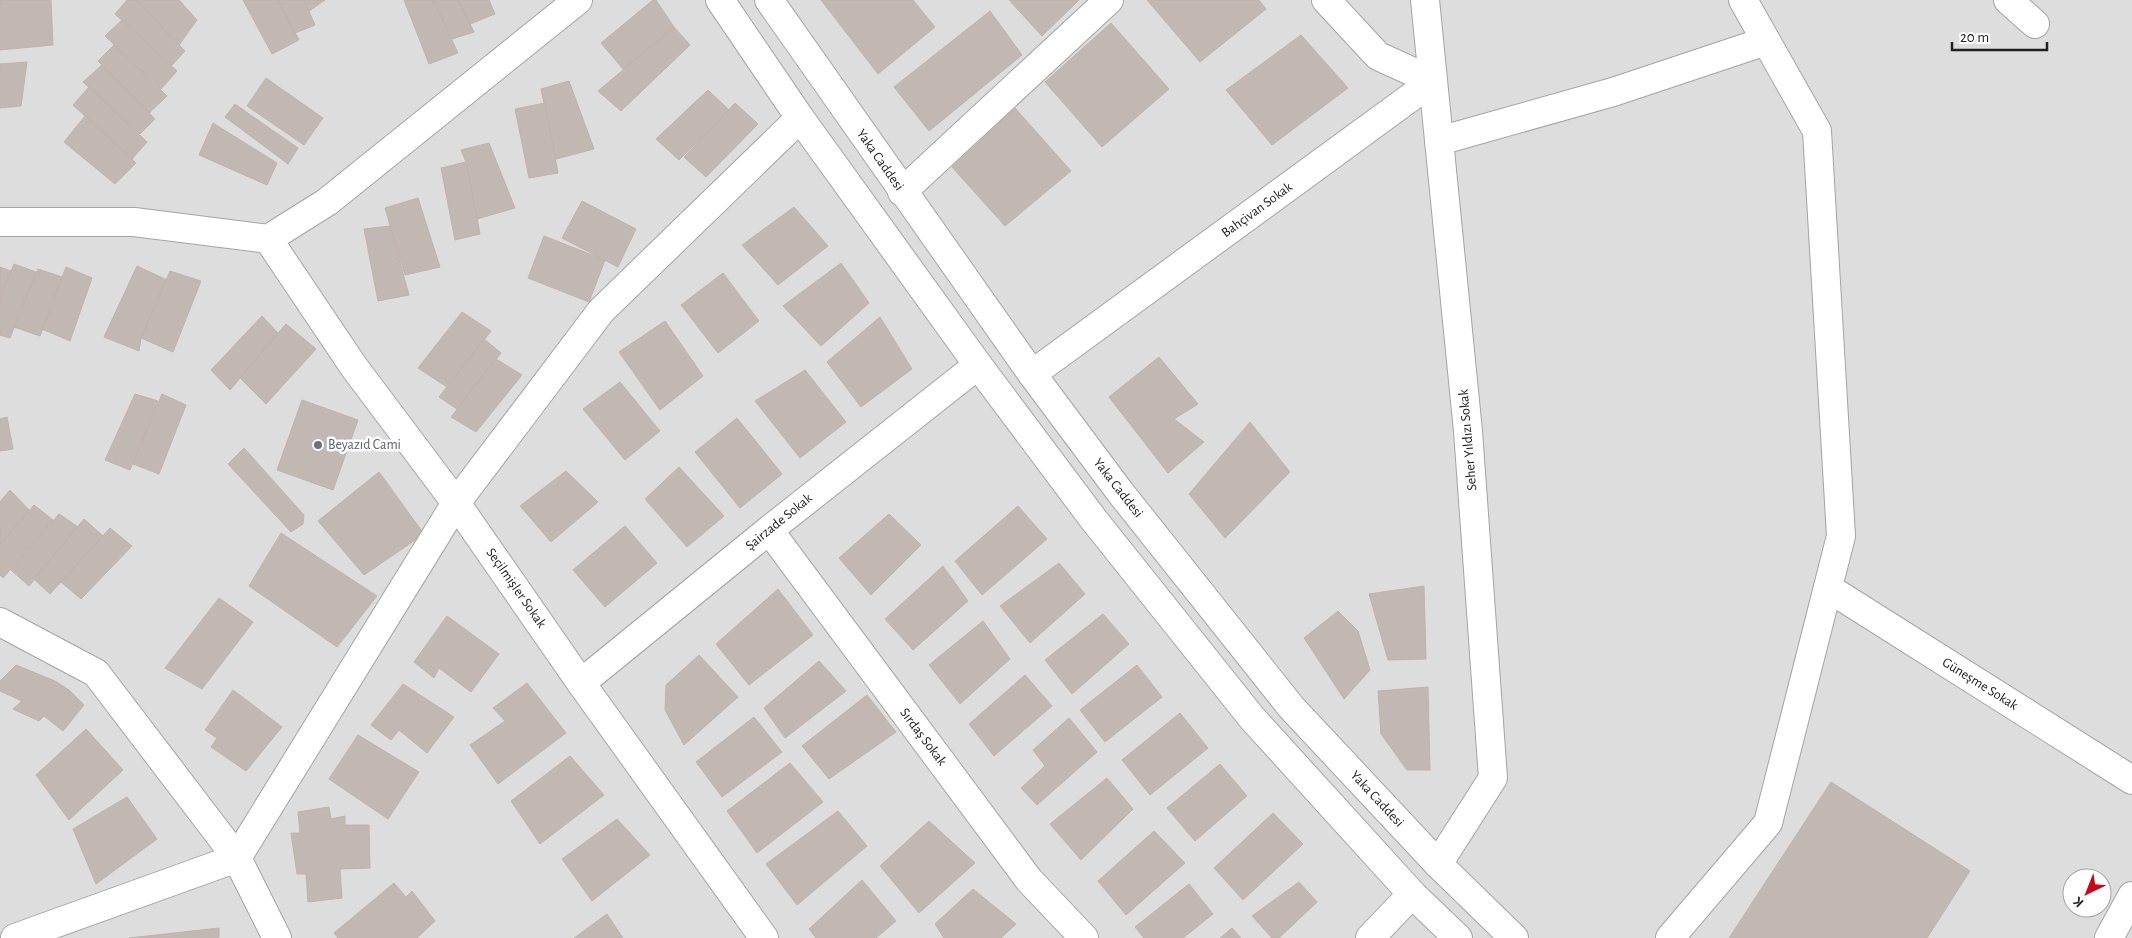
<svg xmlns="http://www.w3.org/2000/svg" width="2132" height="938" viewBox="0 0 2132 938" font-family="'Alegreya Sans',sans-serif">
<rect width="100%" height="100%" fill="#f0ece7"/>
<path fill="#dedddd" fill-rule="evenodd" d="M0,0H2132V938H0ZM2072,878H2102V908H2072Z"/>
<g fill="#c1b7b3" stroke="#c1b2aa">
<path d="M0,0H51L53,45L0,50Z"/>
<path d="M127,0H136L185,51L171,66L115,14Z"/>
<path d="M136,0H179L197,20L179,45Z"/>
<path d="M243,0H278L299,40L272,54Z"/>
<path d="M278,0H304L315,25L295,33Z"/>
<path d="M304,0H325L309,11Z"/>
<path d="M404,0H433L458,53L429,64Z"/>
<path d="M433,0H458L474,32L452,39Z"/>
<path d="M458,0H489L495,14L470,24Z"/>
<path d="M653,0H656L674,27L623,69L601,43Z"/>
<path d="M821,0H913L935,27L878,74Z"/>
<path d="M1009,0H1079L1042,36Z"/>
<path d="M1147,0H1259L1266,9L1200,62Z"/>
<path d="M990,11L1022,55L929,131L894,87Z"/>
<path d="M122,20L177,71L161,89L105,36Z"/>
<path d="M1111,23L1169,89L1102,147L1045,82Z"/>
<path d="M674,27L690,45L621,111L598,91Z"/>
<path d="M1301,35L1348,88L1272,145L1226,90Z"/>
<path d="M114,45L167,96L149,113L98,61Z"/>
<path d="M27,62L21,106L0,108V64Z"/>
<path d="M102,65L155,119L140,134L83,82Z"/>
<path d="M266,78L323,118L304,145L247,106Z"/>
<path d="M569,81L594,149L556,159L541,89Z"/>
<path d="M89,87L147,142L132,159L73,105Z"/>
<path d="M708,90L729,110L679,160L656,139Z"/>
<path d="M545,103L558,173L529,178L515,109Z"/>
<path d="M735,103L758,124L706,177L684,157Z"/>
<path d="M235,104L298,148L288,164L225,117Z"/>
<path d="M1015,108L1071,171L1005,226L952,167Z"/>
<path d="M85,116L136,163L115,184L64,142Z"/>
<path d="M213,123L277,163L267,185L199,155Z"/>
<path d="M489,143L515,208L477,219L466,162L461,150Z"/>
<path d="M466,162L480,234L455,240L441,168Z"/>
<path d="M418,198L440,267L405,275L385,208Z"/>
<path d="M582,201L636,229L618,267L562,238Z"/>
<path d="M794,207L828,246L778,285L742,245Z"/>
<path d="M390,226L409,295L378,301L364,229Z"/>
<path d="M544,236L605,260L589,302L528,278Z"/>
<path d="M841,263L869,303L821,346L783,306Z"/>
<path d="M14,264L36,272L10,338L0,335V298Z"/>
<path d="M137,266L167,280L141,338L139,351L104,337Z"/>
<path d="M0,267L11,271L0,298Z"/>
<path d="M66,267L92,278L70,341L42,329Z"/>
<path d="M38,269L62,277L40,336L14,327Z"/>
<path d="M170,271L201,281L173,352L141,338Z"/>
<path d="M723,273L759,321L718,353L681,305Z"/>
<path d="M462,312L491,331L447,387L418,368Z"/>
<path d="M262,316L278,333L230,390L211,370Z"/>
<path d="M880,317L912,369L861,407L827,362Z"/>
<path d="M665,321L703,376L660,410L619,352Z"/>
<path d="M286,324L316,349L266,404L240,378Z"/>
<path d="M484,339L501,353L457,409L439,397Z"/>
<path d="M1159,357L1198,404L1174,419L1204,442L1168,473L1109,397Z"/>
<path d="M496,359L522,375L476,432L451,417Z"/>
<path d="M805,370L846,422L800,458L755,401Z"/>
<path d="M620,382L660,431L625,460L583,409Z"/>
<path d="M135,394L158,401L130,470L105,460Z"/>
<path d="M162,394L186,405L159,474L133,464Z"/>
<path d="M302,400L358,420L333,490L277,470Z"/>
<path d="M7,417L13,449L0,451V419Z"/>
<path d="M737,418L782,474L740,508L695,452Z"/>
<path d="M1250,422L1290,472L1225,538L1189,494Z"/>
<path d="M244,448L304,515L303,524L291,532L228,464Z"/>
<path d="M679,467L724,516L687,547L645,499Z"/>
<path d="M566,471L598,502L551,542L520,506Z"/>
<path d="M379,472L424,534L364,575L318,521Z"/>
<path d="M10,490L29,510L0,545V502Z"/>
<path d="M34,505L53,520L3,578L0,575V545Z"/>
<path d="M1018,506L1047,539L982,595L955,561Z"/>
<path d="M59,514L78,527L29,586L11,570Z"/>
<path d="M889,514L921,545L871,595L839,558Z"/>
<path d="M84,519L103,536L50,594L34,579Z"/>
<path d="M625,526L657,563L605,607L573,570Z"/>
<path d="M110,528L132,546L81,599L61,582Z"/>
<path d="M281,533L377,596L337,647L249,586Z"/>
<path d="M1059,563L1085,594L1030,643L1000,606Z"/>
<path d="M943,566L968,601L913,650L885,619Z"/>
<path d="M1424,586L1426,659L1388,660L1369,594Z"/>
<path d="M778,589L813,635L749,685L716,644Z"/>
<path d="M219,598L253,622L202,689L165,668Z"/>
<path d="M1338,611L1358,631L1370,670L1344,699L1304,638Z"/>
<path d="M1103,614L1129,644L1072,694L1045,660Z"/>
<path d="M447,616L499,654L471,692L439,668L434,678L414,662Z"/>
<path d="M983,621L1010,659L960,704L929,665Z"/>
<path d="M699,655L738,697L684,745L665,710L666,685Z"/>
<path d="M819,661L846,691L785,738L764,708Z"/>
<path d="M16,665L55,681L69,690L84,705L63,731L44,716L39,721L13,709L22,701L0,691V681Z"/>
<path d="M1137,665L1162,697L1105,742L1080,710Z"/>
<path d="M1025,675L1052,706L994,756L969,724Z"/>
<path d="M527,683L566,733L498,784L470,745L505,721L493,708Z"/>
<path d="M403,684L454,717L427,753L399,730L391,740L371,725Z"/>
<path d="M1428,687L1430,770H1407L1381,734L1378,691Z"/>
<path d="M233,690L282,727L246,771L211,747L217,738L205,730Z"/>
<path d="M867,695L896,732L829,779L802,746Z"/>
<path d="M1180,713L1208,748L1150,795L1122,760Z"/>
<path d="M754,717L782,752L722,797L696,762Z"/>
<path d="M1069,718L1097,752L1037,805L1021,788L1045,766L1033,750Z"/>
<path d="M86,729L123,770L69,820L36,775Z"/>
<path d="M358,735L419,772L388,819L329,779Z"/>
<path d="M570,756L604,795L540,844L511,801Z"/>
<path d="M790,763L823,802L757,853L727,811Z"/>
<path d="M1220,764L1247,796L1195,841L1167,808Z"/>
<path d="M1107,778L1133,809L1081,860L1050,824Z"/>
<path d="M1831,782L1970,871L1927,938H1729Z"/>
<path d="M127,797L157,839L96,884L73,829Z"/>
<path d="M329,807L331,819L345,816V825H369L370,868L340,869L342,898L308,902L306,874H297L291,833H300L298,812Z"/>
<path d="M838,811L867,846L797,905L766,864Z"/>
<path d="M1273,813L1303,844L1243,900L1214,868Z"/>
<path d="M617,819L650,855L592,901L562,859Z"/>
<path d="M929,821L975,863L919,913L880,866Z"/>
<path d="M1154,831L1185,863L1126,915L1098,881Z"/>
<path d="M862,880L896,921L876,938H816L809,929Z"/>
<path d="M1299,882L1317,902L1279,938H1272L1252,916Z"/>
<path d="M394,883L406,897L412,891L435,921L417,938H338L334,933Z"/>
<path d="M1189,884L1213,914L1183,938H1144L1135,927Z"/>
<path d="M973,889L1016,924L1001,938H944L935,924Z"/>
<path d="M607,914L623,938H574Z"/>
<path d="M219,928V938H129Z"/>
<path d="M1232,928L1241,938H1220Z"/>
</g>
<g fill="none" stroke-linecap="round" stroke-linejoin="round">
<g stroke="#a4a4a4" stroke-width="30">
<g id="minor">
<path d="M720,0L800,118L978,365L1094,520L1252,718L1412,894L1458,938"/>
<path d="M769,0L1032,374L1120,492L1291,707L1438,864L1514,938"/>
<path d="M1425,0L1468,431L1493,778L1438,864"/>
<path d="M2008,0L2035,24"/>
<path d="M1439,141L1613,92L1766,41"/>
<path d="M902,192L1109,0"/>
<path d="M0,222H134L268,239L327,202L578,0"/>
<path d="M268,239L354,367L456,503L581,683L764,938"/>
<path d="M1032,374L1433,81L1378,56L1326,0"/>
<path d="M769,530L1029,880L1084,938"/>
<path d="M1828,588L2132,780"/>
<path d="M0,622L96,673L237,858L15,938"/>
<path d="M581,683L769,530L978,365"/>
<path d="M277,938L237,858L456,503L601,311L800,118"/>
<path d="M1370,938L1412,894"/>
<path d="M1670,938L1768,823L1841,536L1817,131L1743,0"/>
<path d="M2109,938L2132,896"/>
</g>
</g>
<use href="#minor" stroke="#fff" stroke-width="28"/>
</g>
<circle fill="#6b7280" stroke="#fff" stroke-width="2" cx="318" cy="445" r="5"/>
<g text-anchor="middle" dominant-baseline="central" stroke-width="5" stroke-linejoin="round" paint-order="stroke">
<g font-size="14" fill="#202020" stroke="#fff">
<text transform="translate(880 160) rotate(55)">Yaka Caddesi</text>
<text transform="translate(1257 210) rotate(-36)">Bahçivan Sokak</text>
<text transform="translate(1468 440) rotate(-95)">Seher Yıldızı Sokak</text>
<text transform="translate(1118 488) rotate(52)">Yaka Caddesi</text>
<text transform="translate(779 522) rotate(-39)">Şairzade Sokak</text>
<text transform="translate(516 588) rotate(55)">Seçilmişler Sokak</text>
<text transform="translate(1980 684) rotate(32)">Güneşme Sokak</text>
<text transform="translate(923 737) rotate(53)">Sırdaş Sokak</text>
<text transform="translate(1377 799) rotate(47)">Yaka Caddesi</text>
</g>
<g font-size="14" fill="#5b616d" stroke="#fff" text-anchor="start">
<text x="328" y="445">Beyazıd Cami</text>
</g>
</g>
<g transform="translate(2087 893) rotate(223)"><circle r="24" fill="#ffffff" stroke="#a6a6a6"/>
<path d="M0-4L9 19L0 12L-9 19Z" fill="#c8081c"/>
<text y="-8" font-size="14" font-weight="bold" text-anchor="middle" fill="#202020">K</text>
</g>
<path d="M1952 42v8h95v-8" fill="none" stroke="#202020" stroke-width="2.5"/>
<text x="1960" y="42" font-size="15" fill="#202020" stroke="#ffffff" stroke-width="4" paint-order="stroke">20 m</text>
</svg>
